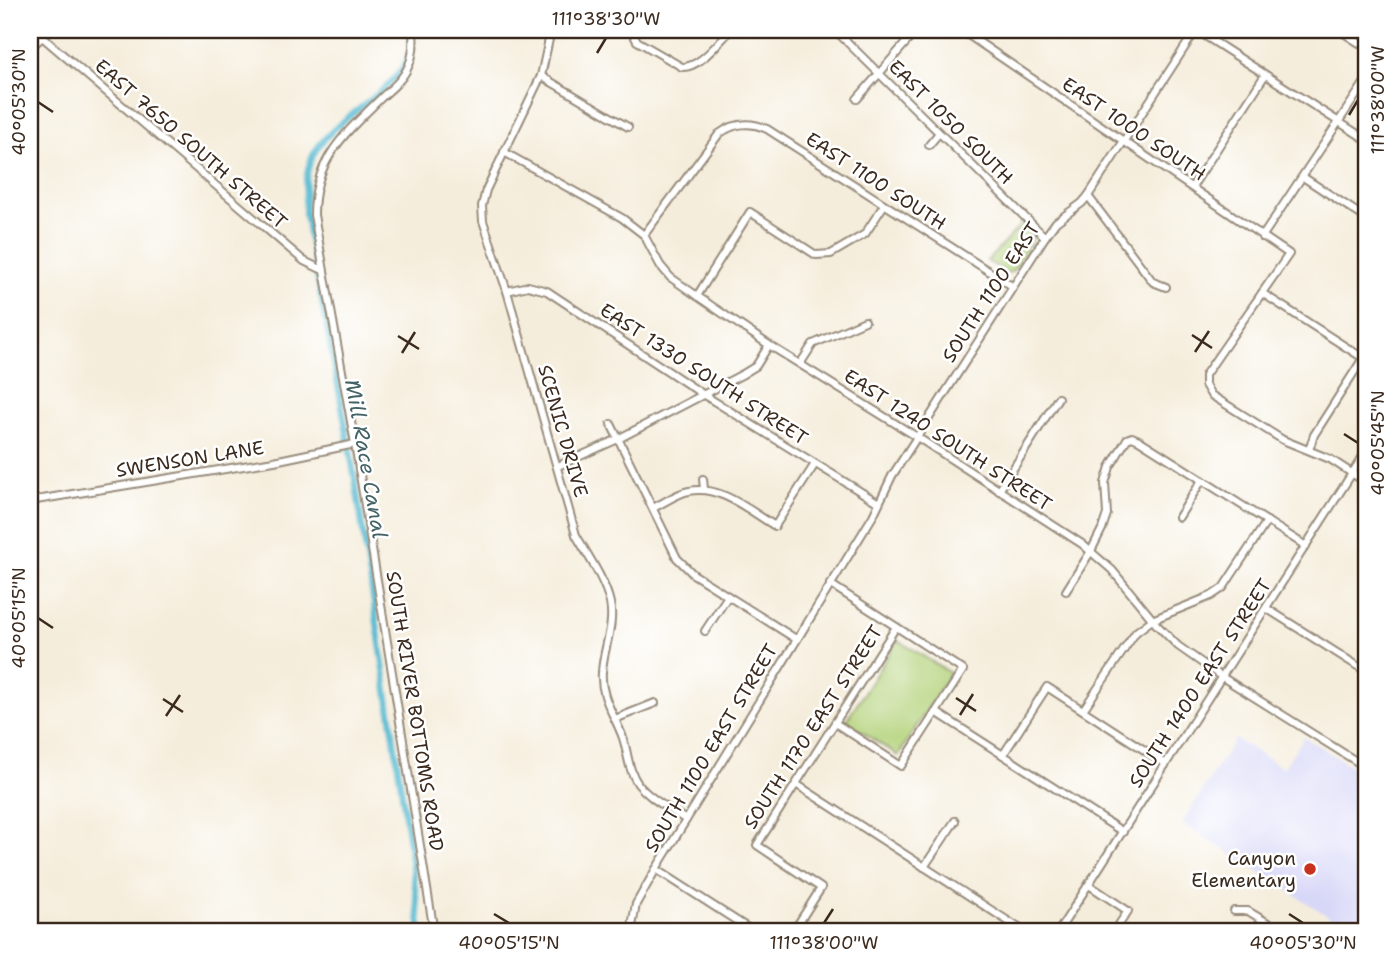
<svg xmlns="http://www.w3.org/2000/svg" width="1397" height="962" viewBox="0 0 1397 962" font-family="'Shantell Sans',sans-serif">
<rect width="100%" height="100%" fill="#fff"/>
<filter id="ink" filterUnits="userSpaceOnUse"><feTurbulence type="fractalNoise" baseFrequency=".0143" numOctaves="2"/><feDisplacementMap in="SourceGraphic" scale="14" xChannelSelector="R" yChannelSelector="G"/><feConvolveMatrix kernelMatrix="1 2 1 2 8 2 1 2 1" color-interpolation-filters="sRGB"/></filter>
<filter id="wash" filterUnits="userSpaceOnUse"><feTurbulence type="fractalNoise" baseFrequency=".00686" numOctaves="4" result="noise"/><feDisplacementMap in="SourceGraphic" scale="28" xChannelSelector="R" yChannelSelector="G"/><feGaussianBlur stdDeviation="1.57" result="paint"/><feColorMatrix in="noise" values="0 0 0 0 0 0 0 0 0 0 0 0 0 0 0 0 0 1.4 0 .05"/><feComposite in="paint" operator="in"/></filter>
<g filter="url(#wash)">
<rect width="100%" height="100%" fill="#f5eddb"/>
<path fill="#d7d7f8" d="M1304,737L1367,776V932H1353L1182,823L1235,739L1283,768Z"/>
<g fill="#b2d178" stroke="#767e4b" stroke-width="2">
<path d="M1022,224L1033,235V239L1013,271L1008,273L987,261Z"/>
<path d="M898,640L950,673L898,756L846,721Z"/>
</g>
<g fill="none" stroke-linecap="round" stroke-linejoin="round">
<path stroke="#52b9d0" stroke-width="6" d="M410,30C410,37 412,45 410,52C400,90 337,116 316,150C304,168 305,193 305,214C323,311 344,408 359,506C381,648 402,790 421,932"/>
</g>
</g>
<g filter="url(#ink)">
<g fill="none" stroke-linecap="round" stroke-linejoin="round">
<g stroke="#988c7c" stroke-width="10">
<g id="minor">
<path d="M34,30L304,261L323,270"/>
<path d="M413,30C414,43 414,55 408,67C403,79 392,88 383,96C346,133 314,158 314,215L355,444L434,932"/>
<path d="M551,30L541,76L486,190L482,206L483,221L507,291L576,535C588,556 605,580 610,603C615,626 603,649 602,672C600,698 615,715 623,738C628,753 628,770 638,784C650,799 670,809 686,820"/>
<path d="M631,30L637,41L682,67C700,68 718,42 731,30"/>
<path d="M835,30L1045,237"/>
<path d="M961,30L1289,254L1205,375V385L1211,395L1283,440L1330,459L1367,483"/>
<path d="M1196,30L1367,140"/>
<path d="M1339,30L1367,48"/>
<path d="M30,48L50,30"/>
<path d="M541,76L628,127"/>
<path d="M857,99L917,30"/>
<path d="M929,145L939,133"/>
<path d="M504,152L622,218L644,235L660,265L670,277L697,296L769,345L917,437L1082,544L1112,570L1157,625L1178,646L1222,677L1367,768"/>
<path d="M1303,177L1367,219"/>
<path d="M1192,187L1265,75"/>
<path d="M1088,196L1153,282L1166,287"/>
<path d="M644,235L719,134C734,123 749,121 767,129L1012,286"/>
<path d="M1262,237L1367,79"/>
<path d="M507,291L528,286L547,291L704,395L879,503"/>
<path d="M1262,293L1363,358"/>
<path d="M697,296L750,212L816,255L831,254L865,234L884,205"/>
<path d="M800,364L813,344L865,321"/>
<path d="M611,424L677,558L693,574L796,639"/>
<path d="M1309,450L1314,435L1367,352"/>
<path d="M558,466L618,439L743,374L756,366L769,345"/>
<path d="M703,479L704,489"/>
<path d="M999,491L1058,398"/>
<path d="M30,501L274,461L355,444"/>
<path d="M653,508C664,503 677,493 689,491C719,484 750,511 775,526L815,464"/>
<path d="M1179,517L1202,480"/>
<path d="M830,584L963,670L901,766L835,723"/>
<path d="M1066,591L1091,551L1102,529L1107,514L1105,483L1110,467L1127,439L1132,437L1139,440L1306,546"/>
<path d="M1266,608L1367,672"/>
<path d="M705,631L728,596"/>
<path d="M1083,710L1136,632L1152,620L1211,596L1223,588L1267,521"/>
<path d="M936,712L1123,832"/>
<path d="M615,719L655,703"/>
<path d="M1003,755L1047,687L1166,764"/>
<path d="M796,784L1025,932"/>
<path d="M924,867L955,821"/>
<path d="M656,869L754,932"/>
<path d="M1089,885L1128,911L1114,932"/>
<path d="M1234,911H1248L1283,932"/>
<path d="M631,932L636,904L656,869L873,516L892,476L1045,237L1056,222L1082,203L1088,196L1196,30"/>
<path d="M793,932L821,888L757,845L896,627"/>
<path d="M1058,932L1367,450"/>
</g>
</g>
<use href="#minor" stroke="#fff" stroke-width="6"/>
</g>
</g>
<path fill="none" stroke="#3b2a1e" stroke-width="2.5" d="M597,53L606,38M38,102L53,112M1349,115L1358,100M1192,335L1212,348M398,336L419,349M1195,352L1209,331M402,353L415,332M1344,434L1358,443M38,618L53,628M956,698L976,711M163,699L183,712M960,715L973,694M166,716L180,695M494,914L509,923M1289,914L1303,923M824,923L833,909"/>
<circle fill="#c8321e" stroke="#fff" stroke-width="2.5" cx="1310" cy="869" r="7"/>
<g text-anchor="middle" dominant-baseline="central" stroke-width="5" stroke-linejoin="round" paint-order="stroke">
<g font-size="19" fill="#3b2a1e" stroke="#fff">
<text transform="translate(951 122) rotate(45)">EAST 1050 SOUTH</text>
<text transform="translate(1134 129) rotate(34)">EAST 1000 SOUTH</text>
<text transform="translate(191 144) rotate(41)">EAST 7650 SOUTH STREET</text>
<text transform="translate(876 181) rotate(33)">EAST 1100 SOUTH</text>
<text transform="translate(991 292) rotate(-57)">SOUTH 1100 EAST</text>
<text transform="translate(704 374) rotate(33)">EAST 1330 SOUTH STREET</text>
<text transform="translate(563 431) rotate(74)">SCENIC DRIVE</text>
<text transform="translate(948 440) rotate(33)">EAST 1240 SOUTH STREET</text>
<text transform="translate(190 459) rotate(-9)">SWENSON LANE</text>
<text transform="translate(1200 683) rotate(-57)">SOUTH 1400 EAST STREET</text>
<text transform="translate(415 711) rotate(81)">SOUTH RIVER BOTTOMS ROAD</text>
<text transform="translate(813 727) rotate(-57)">SOUTH 1170 EAST STREET</text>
<text transform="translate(711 748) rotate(-59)">SOUTH 1100 EAST STREET</text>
</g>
<g font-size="19" fill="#3b2a1e" stroke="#fff" text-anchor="end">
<text x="1296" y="858">Canyon<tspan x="1296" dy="22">Elementary</tspan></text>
</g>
<g font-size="21" font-style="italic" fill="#446365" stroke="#fff">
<text transform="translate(366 459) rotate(80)">Mill Race Canal</text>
</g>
</g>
<rect width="1397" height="962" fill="none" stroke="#fff" stroke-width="77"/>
<rect x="38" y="38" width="1320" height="885" fill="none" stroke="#3b2a1e" stroke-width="2.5"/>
<g font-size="18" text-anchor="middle" fill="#3b2a1e">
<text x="606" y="25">111°38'30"W</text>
<text transform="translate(1378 100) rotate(-90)" y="6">111°38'00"W</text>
<text transform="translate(19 102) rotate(-90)" y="6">40°05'30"N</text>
<text transform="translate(1378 443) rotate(-90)" y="6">40°05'45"N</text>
<text transform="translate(19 618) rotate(-90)" y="6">40°05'15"N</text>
<text x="509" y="949">40°05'15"N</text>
<text x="824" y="949">111°38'00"W</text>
<text x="1303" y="949">40°05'30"N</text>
</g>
</svg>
